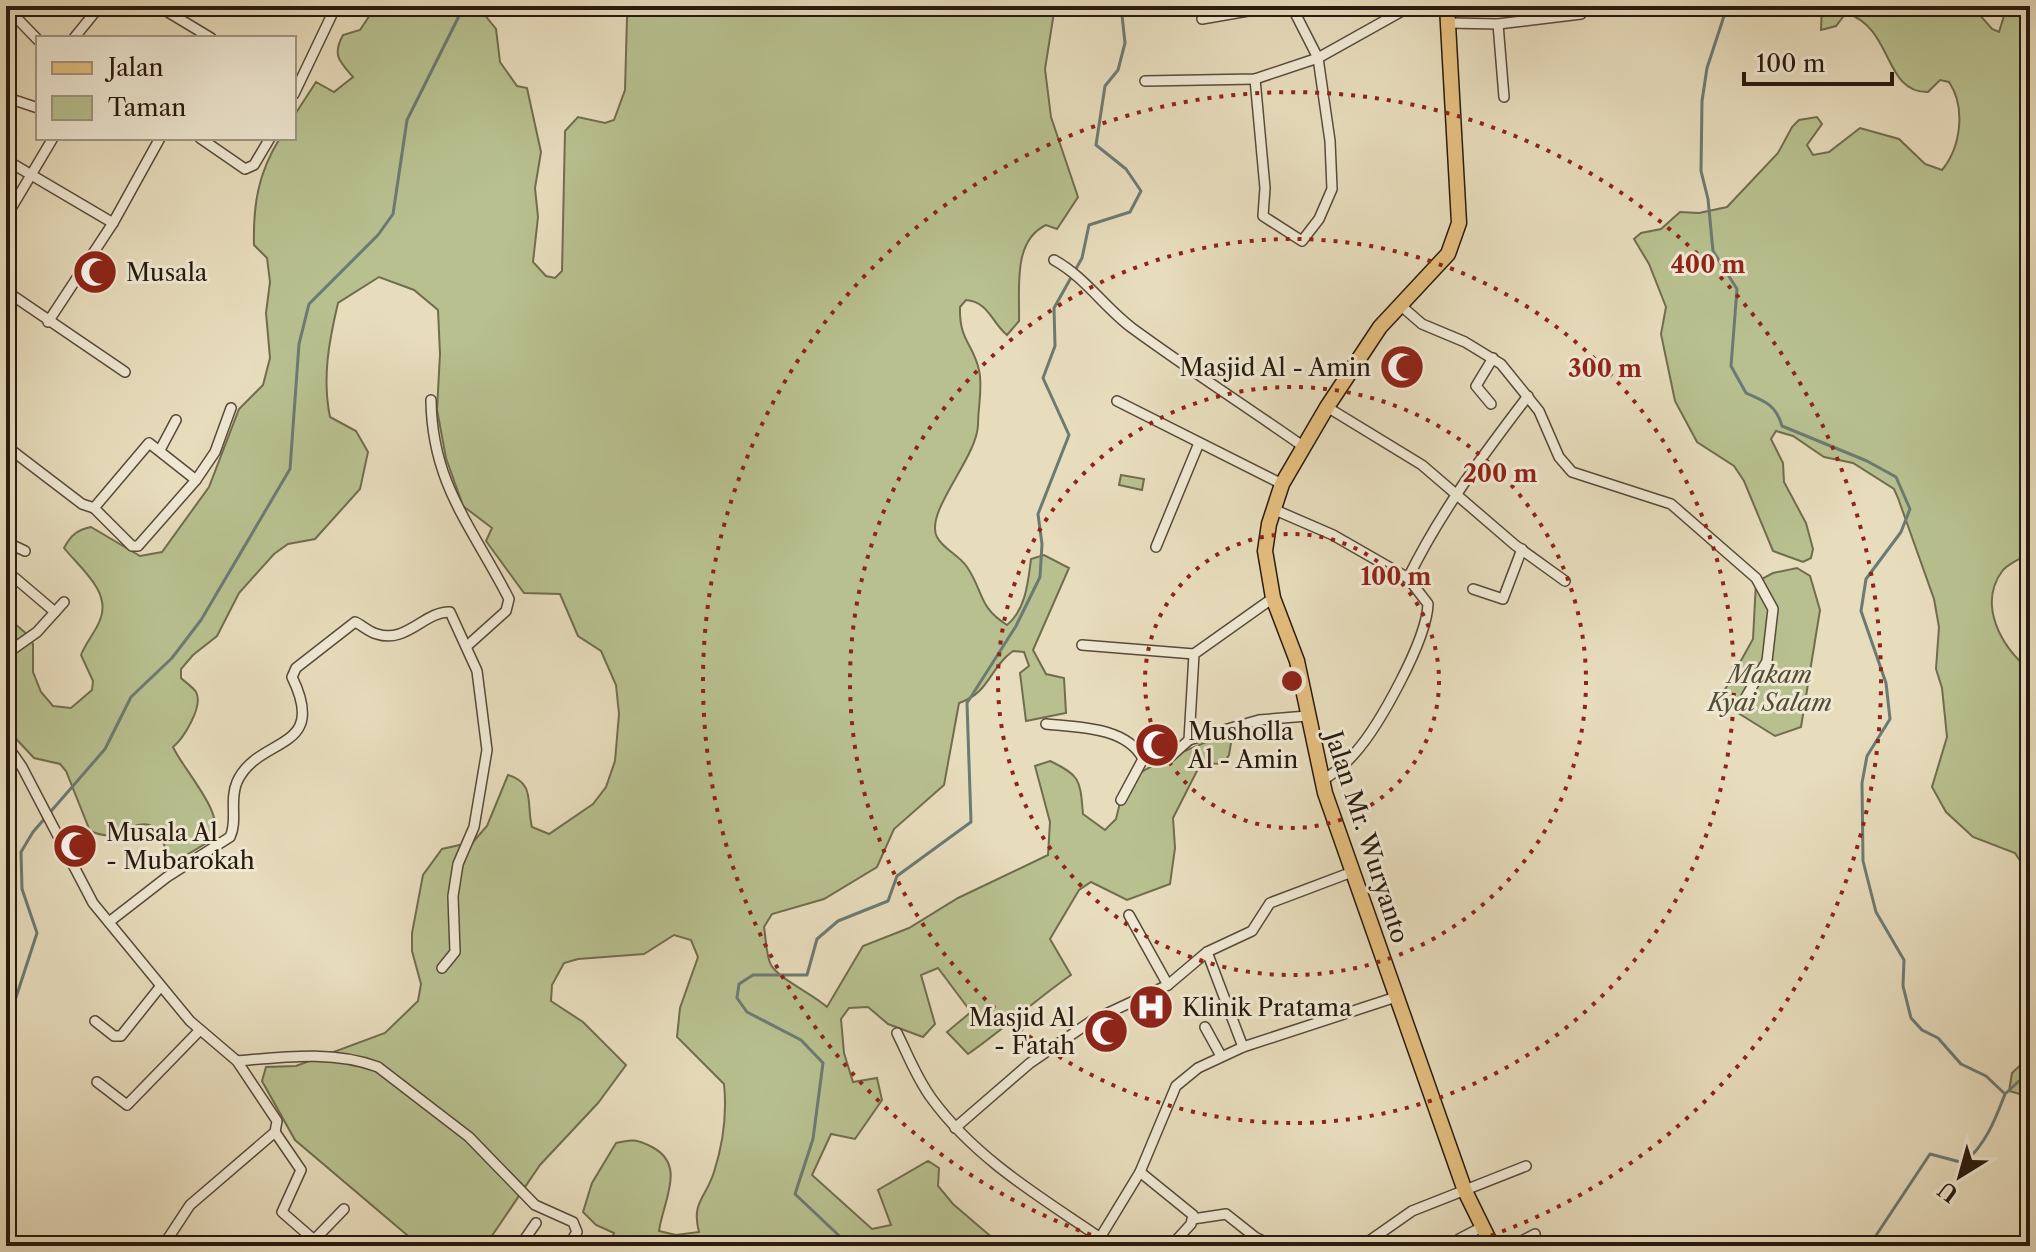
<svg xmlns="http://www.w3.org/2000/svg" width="2036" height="1252" viewBox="0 0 2036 1252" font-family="'Libre Caslon Text',serif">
<rect width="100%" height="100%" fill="#e7dcbc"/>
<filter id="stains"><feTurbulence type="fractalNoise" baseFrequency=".0025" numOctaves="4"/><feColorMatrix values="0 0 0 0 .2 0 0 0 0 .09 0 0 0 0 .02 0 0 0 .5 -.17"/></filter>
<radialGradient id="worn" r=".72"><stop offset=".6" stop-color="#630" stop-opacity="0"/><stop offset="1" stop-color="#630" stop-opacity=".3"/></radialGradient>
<g fill="#b8c08f" stroke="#706d4e" stroke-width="2">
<path d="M376,6H484V14L496,29L500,62L517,86L527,88L541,152L535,188L538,217L533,262L546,276L555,278L562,271L565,131L578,117L605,123L614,120L625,90L627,18L633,6H1055L1045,69L1051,117L1078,197L1057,229L1046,225C1012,241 1020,290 1019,321L1007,335C992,323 989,302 966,300L960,307C959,341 973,343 979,370C983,387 978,407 978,425C977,458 924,512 937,537C943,549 959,555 967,567C984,592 978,607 1007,625C1026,609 1028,582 1031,559L1044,555L1069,568L1033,650L1046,674L1064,678L1066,713L1026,721L1020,673L1029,666L1024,652L1013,651C989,668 990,693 959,703L944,785L894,829L877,867L824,899L772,914L764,927C766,938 766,956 771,965C779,979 813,994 827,1007L863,946L909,928L958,898L1048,855L1050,822L1035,766L1050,761C1081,776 1080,780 1083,814L1105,830L1116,819L1125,782C1156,761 1193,748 1228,733L1232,737L1229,755L1223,764L1201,763L1173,818L1175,848L1170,884L1127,900L1091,882L1079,890L1050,939L1071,975C1035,1000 1004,1029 968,1054L947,1032L971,1012L938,968L921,975L935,1024L923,1037L888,1024L868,1007L849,1008L841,1019L844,1053L853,1082L877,1078L882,1100L855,1139L831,1134L812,1175L872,1229L891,1225L878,1190L928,1161L939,1168L938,1186L953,1204L1002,1246H822L818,1241L799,1240L789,1246H608L614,1233L596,1225L583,1212L592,1183L616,1143C632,1139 637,1139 652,1147C687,1165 663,1201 659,1231L676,1235L699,1232C691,1202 706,1198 714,1172C723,1144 727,1113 724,1084L677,1037L680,1008L698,957L691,940L674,935L644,954L578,959L564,963L552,985L551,1001L583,1022L626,1065L598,1103L540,1165L485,1246H420L295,1140L262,1081L266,1067L296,1066L385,1033L418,1001L421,984L412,951V933L423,875L442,849L473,842L487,826L508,775C536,783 526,805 532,827L549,834L593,804L606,787L615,761L619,714L616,685L601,651L578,636L560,594L524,593L486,541L492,528L463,506L446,458L437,410L440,354L438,310L414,290L379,277L338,303C329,341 322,378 330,417L356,431L368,452L360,489L315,539L288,544L274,554L239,593L217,636L193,655L181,669V678C185,682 193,687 196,692C204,706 183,739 173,747C184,771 227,815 213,839L170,865L162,855L165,847C151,807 134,831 108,835C103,836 95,833 90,831L66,771L60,764L34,758L6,728V616L29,636L33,644V672L41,692L53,706L71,708L92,690L93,681L81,655C86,642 95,633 100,620C112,592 80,568 64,548C71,535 77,530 91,527L140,556L162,552L209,487L239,409L263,385L270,358L266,313L270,282L267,258L254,245C253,205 258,173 280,138H294V116L316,82L334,92L353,77C339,61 332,55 343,35L360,30Z"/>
<path d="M1822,6H1972L1992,29L1999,32L2007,6H2030V553C2022,558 2009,563 2003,570C1977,604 2001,647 2030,670V876L2015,853L1973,837L1946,812L1932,787L1947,737L1942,688L1936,669L1939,627L1934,599L1898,498L1894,489L1853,463L1824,457L1793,436L1776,431L1771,439L1783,463L1784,482L1806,523L1813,549L1811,558L1803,562L1773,551L1744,481L1734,466L1697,442L1675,401L1661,334L1666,307L1649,264L1634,239L1641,233L1661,229L1680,212L1699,213L1727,207L1778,153L1792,127L1799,120L1817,117L1822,124L1807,145L1813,155L1829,152L1860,128L1899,139L1925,164L1942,170C1961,147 1966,107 1949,82L1940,80L1928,92C1883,93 1894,28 1846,13L1836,26L1821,30Z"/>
<path d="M1121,475L1144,479L1142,490L1119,485Z"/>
<path d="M1797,568L1810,576L1820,610L1801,727L1775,736L1735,711L1722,695L1753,639L1756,582L1773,573Z"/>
<path d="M2030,1056V1088L2024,1095L2009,1091L2012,1073Z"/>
</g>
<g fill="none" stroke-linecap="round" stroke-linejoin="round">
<g stroke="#6c7a74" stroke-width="3">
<path d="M1737,6L1725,13L1707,68L1702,101L1701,171L1708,199L1713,251L1737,289L1731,366L1746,393C1765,401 1776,405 1782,426L1867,461L1896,477L1910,509L1901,532L1866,579L1861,611L1886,683L1890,719L1867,756L1862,783L1863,861L1876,912L1904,960L1903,986L1911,1018L1922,1030L1938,1038L1961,1064L1986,1076L2005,1094C1995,1120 1986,1144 1964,1163L1930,1154L1869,1246"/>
<path d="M6,1028L37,933L22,889L21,852L33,832L105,749L131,697L172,658L201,620L290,469L299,344L309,304L378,235L393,214L407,120L464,6"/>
<path d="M2030,1037V1042"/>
<path d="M2006,1093L2030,1071"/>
<path d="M6,1237L11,1246"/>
<path d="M850,1246L795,1194L813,1139L823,1063L801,1040L747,1012L737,998L739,984L753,975H807L817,939L838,921L888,901L897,876L971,822L967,703L1016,626L1040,577L1042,544L1038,514L1069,435L1043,378L1055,346L1054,308L1082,258L1089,225L1130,212L1141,191L1126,169L1096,145L1105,86L1118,70L1125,43L1121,6"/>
</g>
<g stroke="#584a3a" stroke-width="12">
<g id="street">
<path d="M158,6L211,38"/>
<path d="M6,7L38,40"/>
<path d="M1202,19L1277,6"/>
<path d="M1449,23L1498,24L1581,14"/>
<path d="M1498,24L1504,97"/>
<path d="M74,38L100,6"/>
<path d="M1255,79L1265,188L1263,216L1302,241L1319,219L1332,189L1330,141L1318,58L1293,9"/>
<path d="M1145,81L1255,79L1318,58L1411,6"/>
<path d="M294,94L336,6"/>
<path d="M8,98L38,108"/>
<path d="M200,138L245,169L254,165L270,138"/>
<path d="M6,160L113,223"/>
<path d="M6,217L53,138"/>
<path d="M1054,260C1085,277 1104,307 1132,328C1188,369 1247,407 1304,447"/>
<path d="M6,291L125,372"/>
<path d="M1399,304L1422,324L1465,342L1501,364L1539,411L1559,457L1572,472L1671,504L1756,578L1773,609L1767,661L1746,697"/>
<path d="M48,322L113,223L160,138"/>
<path d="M431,400C432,485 473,528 509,599L506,611L467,646"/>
<path d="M1117,401L1282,484"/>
<path d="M1491,404L1476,386L1493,358"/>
<path d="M1327,407L1422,465L1515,545L1565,581"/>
<path d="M6,446L82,504L94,508L149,443L196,480L215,452L231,408"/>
<path d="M160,450L176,420"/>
<path d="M94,508L132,546H138L196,480"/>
<path d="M1273,509L1333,535L1408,578"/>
<path d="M6,542L25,551"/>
<path d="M1156,547L1199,443"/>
<path d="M15,578L55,612"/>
<path d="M1473,589L1503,599L1522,549"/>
<path d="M1082,645L1194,654"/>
<path d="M6,654L37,632L64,602"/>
<path d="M1046,724C1078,727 1127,727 1143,759"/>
<path d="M1189,740L1259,720L1307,716"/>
<path d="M6,744L22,767L93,903L190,1021L237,1061C283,1057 334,1050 378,1067L469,1137L535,1205L573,1222L577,1232L568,1246"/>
<path d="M1322,781C1334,773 1346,764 1355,753C1379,726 1427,640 1428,604L1408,578C1441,511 1483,455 1528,396"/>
<path d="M1121,800L1143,759L1170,757L1189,740L1194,654L1273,598"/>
<path d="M1129,915L1168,985"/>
<path d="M109,922L167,877L230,837C238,821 229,800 237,782C258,735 329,753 292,677L296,668L355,622C362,625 369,632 377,634C406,644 425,611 450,612L477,671L487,750L474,827L458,864L453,896L455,952L442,968"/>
<path d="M1207,952L1243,1047"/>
<path d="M95,1021L114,1036H121L160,987"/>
<path d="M1205,1027L1221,1056"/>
<path d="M897,1033C908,1055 917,1079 932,1099C976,1159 1039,1196 1099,1237"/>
<path d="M97,1082L127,1105L200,1030"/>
<path d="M955,1128L1030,1063L1093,1020L1168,985L1207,952L1252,931L1270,903L1352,872"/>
<path d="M275,1132L301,1170L282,1212L321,1246"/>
<path d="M1140,1172L1193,1215L1191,1224L1171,1246"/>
<path d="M1193,1219L1226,1214L1255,1237L1273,1246"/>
<path d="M1459,1239L1482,1227"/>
<path d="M314,1240L344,1209"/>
<path d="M163,1246L190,1205L275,1132L277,1121L237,1061"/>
<path d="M520,1246L536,1223"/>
<path d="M1095,1246L1140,1172L1176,1086L1198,1068L1243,1047L1396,997"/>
<path d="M1362,1246L1412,1211L1526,1166"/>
<path d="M1512,1246L1535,1234"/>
</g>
</g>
<g stroke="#281a0e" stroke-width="17">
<path id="primary" d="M1447,6L1459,223L1448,254L1380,327L1327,407L1282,484L1269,524L1265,551L1273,598L1297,661L1325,793L1465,1191L1492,1246"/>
</g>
<use href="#street" stroke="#efe8d3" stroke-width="9"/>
<use href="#primary" stroke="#e4be7e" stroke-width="14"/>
</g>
<g fill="none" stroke="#8f2418" stroke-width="4" stroke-dasharray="4 8">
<circle cx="1292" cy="681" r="147"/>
<circle cx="1292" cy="681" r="294"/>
<circle cx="1292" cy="681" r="442"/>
<path d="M1125 1246A589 589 0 1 1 1459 1246"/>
</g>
<defs>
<g id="mosque-disc" transform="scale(2.3)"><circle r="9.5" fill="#8f2418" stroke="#efe8d3"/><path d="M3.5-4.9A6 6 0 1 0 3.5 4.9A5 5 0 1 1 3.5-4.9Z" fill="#fff"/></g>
<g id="hospital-disc" transform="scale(2.3)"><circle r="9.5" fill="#8f2418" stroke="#efe8d3"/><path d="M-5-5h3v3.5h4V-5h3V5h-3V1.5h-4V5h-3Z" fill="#fff"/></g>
</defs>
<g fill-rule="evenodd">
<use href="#mosque-disc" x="95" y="272"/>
<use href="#mosque-disc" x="1402" y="367"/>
<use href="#mosque-disc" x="1157" y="745"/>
<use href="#mosque-disc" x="75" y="846"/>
<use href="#hospital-disc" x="1151" y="1007"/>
<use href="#mosque-disc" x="1106" y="1031"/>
</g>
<g text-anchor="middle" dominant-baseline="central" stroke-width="6" stroke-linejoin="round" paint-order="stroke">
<g font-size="24" fill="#281a0e" stroke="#efe8d3" text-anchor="start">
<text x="126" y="272">Musala</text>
<text x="1371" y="367" text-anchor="end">Masjid Al - Amin</text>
<text x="1188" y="731">Musholla<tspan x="1188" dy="28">Al - Amin</tspan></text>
<text x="106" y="832">Musala Al<tspan x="106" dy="28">- Mubarokah</tspan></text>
<text x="1182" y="1007">Klinik Pratama</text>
<text x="1075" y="1017" text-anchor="end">Masjid Al<tspan x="1075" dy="28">- Fatah</tspan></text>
</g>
<g font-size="24" font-style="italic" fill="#534c35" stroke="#efe8d3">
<text x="1770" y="674">Makam<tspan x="1770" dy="28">Kyai Salam</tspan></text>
</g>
<g font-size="24" fill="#281a0e" stroke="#efe8d3">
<text transform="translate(1367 837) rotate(72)">Jalan Mr. Wuryanto</text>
</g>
</g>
<circle cx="1292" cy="681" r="12" fill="#8f2418" stroke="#efe8d3" stroke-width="4"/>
<g font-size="24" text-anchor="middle" font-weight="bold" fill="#8f2418" stroke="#efe8d3" stroke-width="6" stroke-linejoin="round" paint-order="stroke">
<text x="1708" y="273">400 m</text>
<text x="1605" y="377">300 m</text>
<text x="1500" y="482">200 m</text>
<text x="1396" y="585">100 m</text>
</g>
<rect width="2036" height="1252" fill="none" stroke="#e7dcbc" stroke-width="32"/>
<rect x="8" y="8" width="2020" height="1236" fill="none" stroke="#281a0e" stroke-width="4"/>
<rect x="16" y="16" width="2004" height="1220" fill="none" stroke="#281a0e" stroke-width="2"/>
<rect x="36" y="36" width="260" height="104" fill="#efe8d3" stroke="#9f9684" stroke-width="2"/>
<rect x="52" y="62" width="40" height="12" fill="#e4be7e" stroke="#9f9684" stroke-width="2"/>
<text x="108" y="76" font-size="24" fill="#281a0e">Jalan</text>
<rect x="52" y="96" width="40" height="24" fill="#b8c08f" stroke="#9f9684" stroke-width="2"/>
<text x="108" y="116" font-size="24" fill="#281a0e">Taman</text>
<g transform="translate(1960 1176) rotate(217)" stroke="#efe8d3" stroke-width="6" paint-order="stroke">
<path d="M0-6L14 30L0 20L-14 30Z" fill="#281a0e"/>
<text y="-12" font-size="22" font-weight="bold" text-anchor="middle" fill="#281a0e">U</text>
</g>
<path d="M1744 72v12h148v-12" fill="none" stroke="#281a0e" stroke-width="4"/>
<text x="1756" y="72" font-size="24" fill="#281a0e" stroke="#efe8d3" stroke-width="6" paint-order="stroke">100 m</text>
<rect width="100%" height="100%" filter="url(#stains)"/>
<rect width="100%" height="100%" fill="url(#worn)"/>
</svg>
